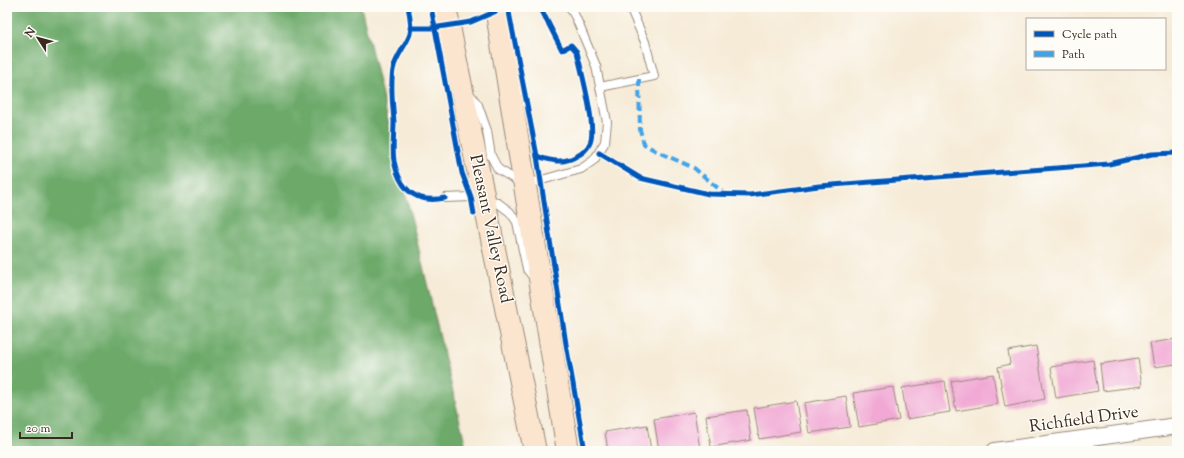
<svg xmlns="http://www.w3.org/2000/svg" width="1184" height="458" viewBox="0 0 1184 458" font-family="'Sorts Mill Goudy',serif">
<rect width="100%" height="100%" fill="#fdfcf7"/>
<filter id="ink" filterUnits="userSpaceOnUse"><feTurbulence type="fractalNoise" baseFrequency=".025" numOctaves="2"/><feDisplacementMap in="SourceGraphic" scale="8" xChannelSelector="R" yChannelSelector="G"/><feConvolveMatrix kernelMatrix="1 2 1 2 8 2 1 2 1" color-interpolation-filters="sRGB"/></filter>
<filter id="wash" filterUnits="userSpaceOnUse"><feTurbulence type="fractalNoise" baseFrequency=".012" numOctaves="4" result="noise"/><feDisplacementMap in="SourceGraphic" scale="16" xChannelSelector="R" yChannelSelector="G"/><feGaussianBlur stdDeviation="0.9" result="paint"/><feColorMatrix in="noise" values="0 0 0 0 0 0 0 0 0 0 0 0 0 0 0 0 0 1.4 0 .05"/><feComposite in="paint" operator="in"/></filter>
<g filter="url(#wash)">
<rect width="100%" height="100%" fill="#f6ebd7"/>
<path fill="#6daa6b" stroke="#546a44" d="M7,7H361L467,451H7Z"/>
<g id="blocks">
<g fill="#f1a8d4">
<path d="M1177,339V364L1154,367L1150,343Z"/>
<path d="M1036,346L1045,399L1005,407L998,367L1010,364L1008,351Z"/>
<path d="M1138,358L1142,386L1103,391L1100,364Z"/>
<path d="M1093,360L1098,391L1056,398L1051,367Z"/>
<path d="M993,374L998,404L956,411L951,381Z"/>
<path d="M945,381L950,412L907,419L902,388Z"/>
<path d="M893,387L899,420L859,427L853,393Z"/>
<path d="M846,396L850,427L809,433L804,403Z"/>
<path d="M796,401L801,432L759,439L754,408Z"/>
<path d="M747,410L751,440L711,447L706,416Z"/>
<path d="M694,412L700,449L690,451H659L654,419Z"/>
<path d="M647,425L651,451H608L605,432Z"/>
</g>
</g>
</g>
<g filter="url(#ink)">
<use href="#blocks" fill-opacity="0" stroke="#988a7a" stroke-width="1"/>
<g fill="none" stroke-linecap="round" stroke-linejoin="round">
<g stroke="#988a7a" stroke-width="10">
<g id="service">
<path d="M600,87L654,76L645,42L630,7"/>
<path d="M469,93L478,105L487,131L491,156L498,169L524,185L581,169L594,160L605,142L607,122L596,66L576,18L570,7"/>
<path d="M445,198L471,197L483,196L498,203L510,212L517,222L527,269L533,277"/>
<path d="M1086,439L1088,451"/>
</g>
</g>
<g stroke="#988a7a" stroke-width="18">
<path id="minor" d="M995,451L1177,426"/>
</g>
<g stroke="#988a7a" stroke-width="24">
<g id="secondary">
<path d="M445,7L535,451"/>
<path d="M496,7L568,451"/>
</g>
</g>
<use href="#service" stroke="#fff" stroke-width="8"/>
<use href="#minor" stroke="#fff" stroke-width="16"/>
<use href="#secondary" stroke="#fbe5cf" stroke-width="22"/>
<path stroke="#3fa3ea" stroke-width="4" stroke-dasharray="8 4" stroke-linecap="butt" d="M639,79L640,130L644,144L656,151L694,168L725,194"/>
<g stroke="#fdfcf7" stroke-width="8">
<g id="cycleway">
<path d="M408,7C410,16 412,25 410,34C406,46 395,57 393,70C390,87 393,105 394,122C394,134 392,149 394,161C400,190 416,204 445,198"/>
<path d="M431,7L462,173L471,197L474,214"/>
<path d="M508,7L537,156L566,344L585,451"/>
<path d="M410,28H432L471,22L506,7"/>
<path d="M599,153L640,178L709,194L750,195L819,186L1109,164L1152,154L1177,153"/>
<path d="M537,156C551,161 562,164 575,157C582,154 587,150 590,143C597,128 581,70 577,52L571,45L562,50L540,7"/>
</g>
</g>
<use href="#cycleway" stroke="#0057b8" stroke-width="5"/>
</g>
</g>
<g text-anchor="middle" dominant-baseline="central" stroke-width="3" stroke-linejoin="round" paint-order="stroke">
<g font-size="17" fill="#3b2a1e" stroke="#fdfcf7">
<text transform="translate(490 229) rotate(78)">Pleasant Valley Road</text>
<text transform="translate(1084 420) rotate(-8)">Richfield Drive</text>
</g>
</g>
<rect width="1184" height="458" fill="none" stroke="#fdfcf7" stroke-width="24"/>
<rect x="1026" y="18" width="140" height="52" fill="#fdfcf7" stroke="#afa8a0"/>
<rect x="1034" y="31" width="20" height="6" fill="#0057b8" stroke="#afa8a0"/>
<text x="1062" y="38" font-size="12" fill="#3b2a1e">Cycle path</text>
<rect x="1034" y="51" width="20" height="6" fill="#3fa3ea" stroke="#afa8a0"/>
<text x="1062" y="58" font-size="12" fill="#3b2a1e">Path</text>
<g transform="translate(38 38) rotate(306)" stroke="#fdfcf7" stroke-width="3" paint-order="stroke">
<path d="M0-3L7 15L0 10L-7 15Z" fill="#3b2a1e"/>
<text y="-6" font-size="11" font-weight="bold" text-anchor="middle" fill="#3b2a1e">N</text>
</g>
<path d="M20 432v6h52v-6" fill="none" stroke="#3b2a1e" stroke-width="2"/>
<text x="26" y="432" font-size="12" fill="#3b2a1e" stroke="#fdfcf7" stroke-width="3" paint-order="stroke">20 m</text>
</svg>
